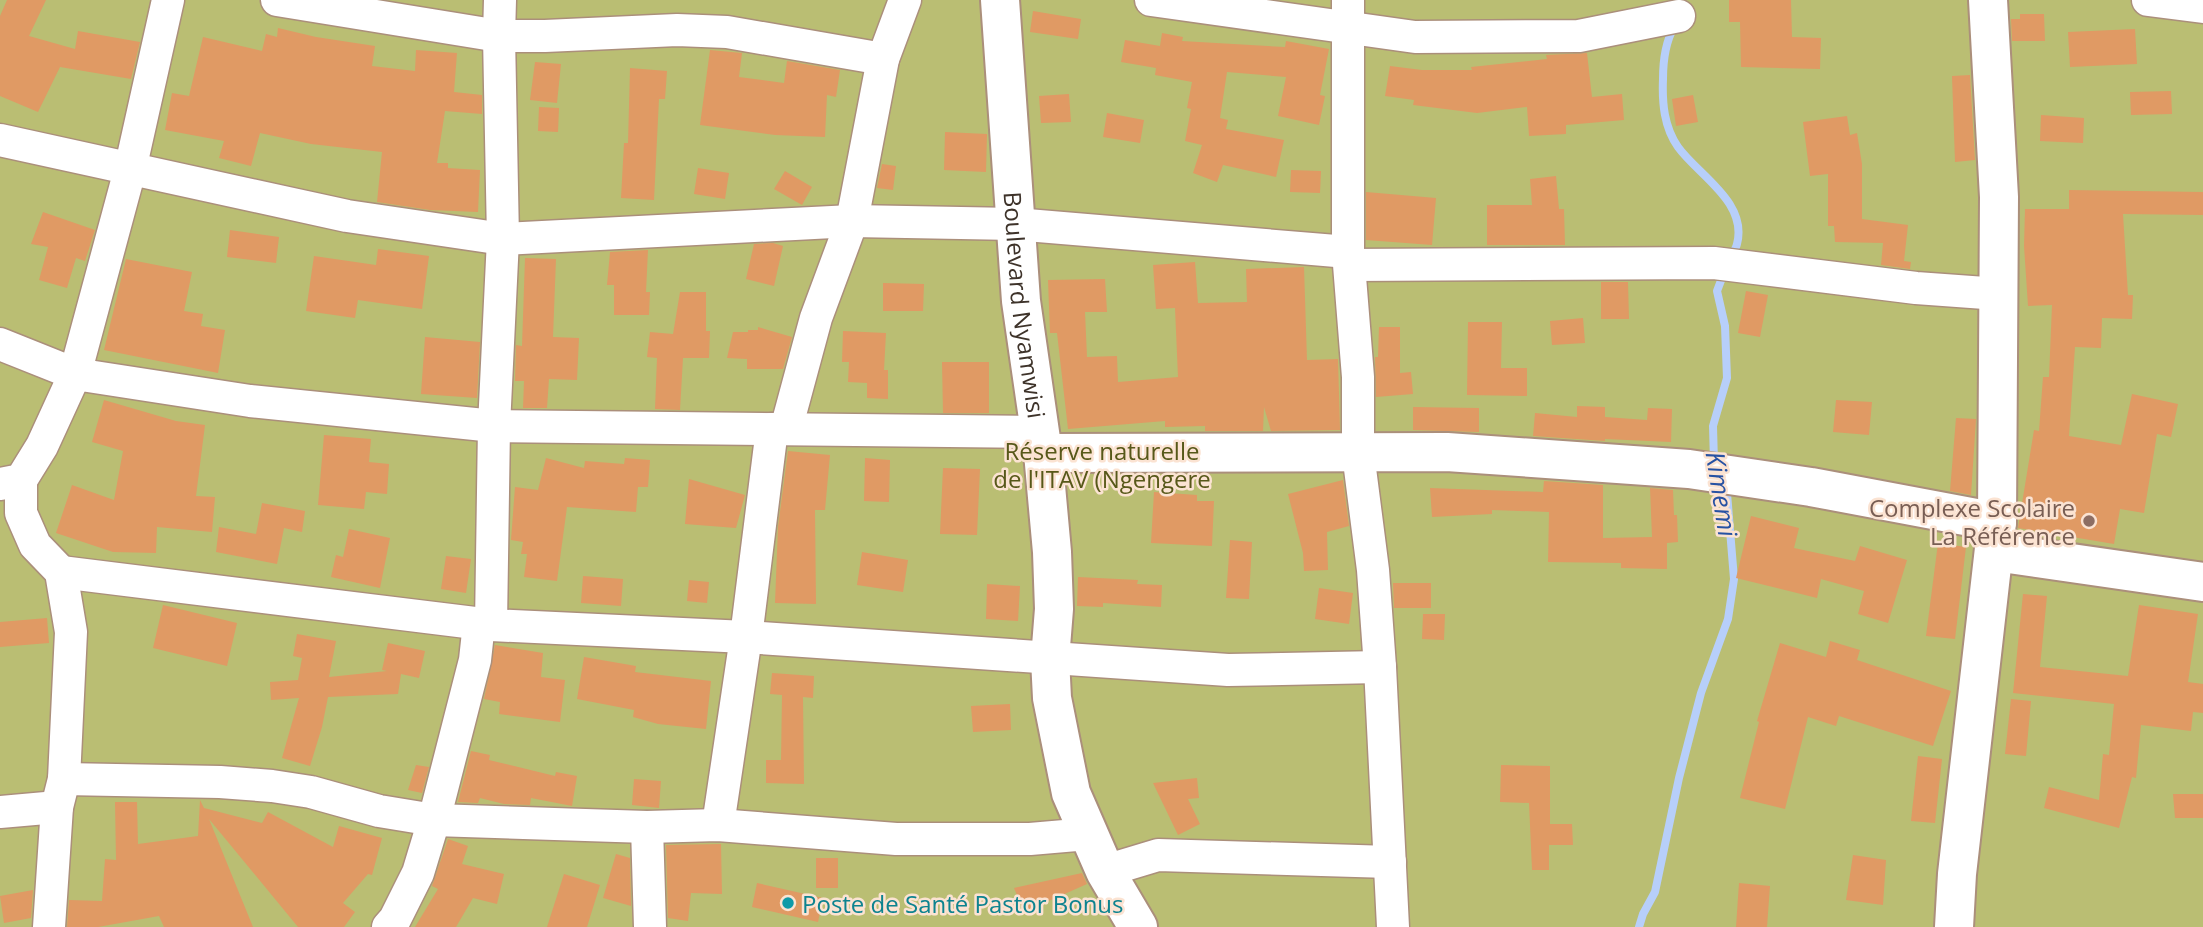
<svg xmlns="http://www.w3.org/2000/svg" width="2203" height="927" viewBox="0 0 2203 927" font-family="'Open Sans',sans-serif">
<rect width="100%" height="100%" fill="#fbe3d2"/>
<rect fill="#babe73" x="0" y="0" width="2203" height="927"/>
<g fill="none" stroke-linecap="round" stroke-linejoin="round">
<g stroke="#b7cffa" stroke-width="8">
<path d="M1674,27C1665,43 1663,61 1663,79C1662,103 1664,127 1678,147C1698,175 1748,202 1737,244C1736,249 1732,254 1730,258"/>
<path d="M1714,463L1713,426L1727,378L1725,326L1717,291L1725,270"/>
<path d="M1639,927L1643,914L1655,892L1679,778L1701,693L1728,619L1734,579L1727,493L1723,487"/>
</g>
</g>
<g fill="#e09a64">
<path d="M7,0H46L29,36L75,49L78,31L140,42L131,79L60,67L38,112L0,96V16Z"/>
<path d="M1729,0H1791L1792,37L1821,38L1820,69L1741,67L1740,22H1729Z"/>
<path d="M1033,11L1081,19L1078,39L1030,32Z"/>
<path d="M2020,14H2044L2045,41H2012L2011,19H2020Z"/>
<path d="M278,28L316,37L375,46L372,66L415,71L416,50L457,53L454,92L482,95V114L445,111L437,163H448V168L480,170L478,212L430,210L377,202L382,152L311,144L260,133L251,166L219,158L224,141L165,130L172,93L189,96L203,37L262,51L266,34L277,37Z"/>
<path d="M2135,29L2137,64L2070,67L2068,32Z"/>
<path d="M1162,33L1183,37L1182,41L1285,47L1286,41L1329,49L1320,95L1325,96L1319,125L1278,116L1286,77L1227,72L1220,118L1228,120L1226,129L1284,140L1276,177L1223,165L1217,182L1193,173L1202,145L1185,141L1191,109L1187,108L1192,82L1155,75L1156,68L1121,62L1125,40L1160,46Z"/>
<path d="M710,50L742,53L739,77L784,83L787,61L840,70L836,97L827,95L825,137L775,135L700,125Z"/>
<path d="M1587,53L1592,97L1622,94L1624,120L1566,125V134L1529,136L1527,107L1477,113L1413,105L1414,100L1385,96L1390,66L1422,70H1472L1471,67L1547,59L1546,55Z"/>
<path d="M535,62L561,64L557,103L530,100Z"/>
<path d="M630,68L667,71L665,99H659L654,200L621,198L624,143H628Z"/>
<path d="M1970,75L1975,160L1955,162L1952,76Z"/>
<path d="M2171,91L2172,114L2131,115L2130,92Z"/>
<path d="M1069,94L1071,122L1041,123L1039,96Z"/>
<path d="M1693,95L1698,122L1676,126L1672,99Z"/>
<path d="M539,107L559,108L558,132L538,131Z"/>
<path d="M1107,113L1144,120L1140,143L1103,137Z"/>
<path d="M2041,115L2084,118L2083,143L2040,141Z"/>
<path d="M1847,116L1850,135L1857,133L1862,164V219L1908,225L1904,261L1911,262L1910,269L1881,265L1883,243L1835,242L1834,226H1828V174L1810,176L1803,122Z"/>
<path d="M945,132L987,134L986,172L944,170Z"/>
<path d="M882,164L896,166L893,190L877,188Z"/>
<path d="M698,168L729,173L725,199L694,194Z"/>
<path d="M1291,170L1321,171L1320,193L1290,192Z"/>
<path d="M785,171L812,187L802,205L774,189Z"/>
<path d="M1556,176L1559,209H1564L1565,245H1487V205H1532L1530,179Z"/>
<path d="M2069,190L2203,192V215L2123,214L2128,295H2133L2132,319L2102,318L2101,348L2075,347L2069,436L2121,445L2132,394L2178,404L2171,437L2157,434L2144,513L2120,509L2114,544L2018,528L2034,430L2039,431L2043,377H2049L2052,305L2028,306L2024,246L2025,209H2069Z"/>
<path d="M1366,192L1436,198L1432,245L1366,240Z"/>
<path d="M43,212L95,230L85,261L76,258L67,288L39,280L48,247L31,244Z"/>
<path d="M230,230L279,237L276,263L227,257Z"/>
<path d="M773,243L783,246L774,286L746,279L754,244Z"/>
<path d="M378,249L429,256L422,309L358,300L355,318L306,311L314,256L376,265Z"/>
<path d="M648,250L646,292H650L649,315H614V285H607L610,252Z"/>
<path d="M525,258L556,259L553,337L579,338L577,380L549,379L547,408H523L524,381H515L516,345L522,346Z"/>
<path d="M126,259L192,272L184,311L203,314L201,326L225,330L218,373L104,350Z"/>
<path d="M1195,262L1198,303L1247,302L1246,269L1304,267L1307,360L1338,359L1340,430L1271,431L1264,407L1263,431H1205V426L1165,427V421L1068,429L1057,333H1050L1048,280L1105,279L1107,312H1085L1087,357L1117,356L1118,382L1178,377L1175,308L1156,309L1153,265Z"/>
<path d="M1601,282H1628L1629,319H1601Z"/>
<path d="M883,283L924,284L923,311H883Z"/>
<path d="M1746,291L1768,295L1760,337L1738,333Z"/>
<path d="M680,292H706V331H710L709,358H683L680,410L655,409L657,358L647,357L650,332L673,334Z"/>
<path d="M1583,318L1585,343L1552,345L1550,321Z"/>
<path d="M1468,322H1502L1501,368H1527V396L1467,395Z"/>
<path d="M758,327L792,337L783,369H747V359L727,358L733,332H748V330H758Z"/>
<path d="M1379,327H1400V373L1411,372L1413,394L1376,397L1375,357H1378Z"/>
<path d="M843,331L886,333L884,370H888V399L867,398V383L848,382L849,362H842Z"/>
<path d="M425,337L480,342L477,398L421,394Z"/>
<path d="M942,362H989V413H943Z"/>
<path d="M104,400L176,421L205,425L196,496L215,497L212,532L157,527L156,553L113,552L56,533L72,485L114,500L123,451L92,442Z"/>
<path d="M1836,400L1872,402L1869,435L1833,432Z"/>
<path d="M1577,406L1605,407V417L1647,420L1648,408L1672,409L1671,442L1605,439V441L1533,436L1535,413L1577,417Z"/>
<path d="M1413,407L1479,408V432L1413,430Z"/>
<path d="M1956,418L1976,419L1971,495L1950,491Z"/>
<path d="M324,435L371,439L369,462L389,464L387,494L366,492L364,509L318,505Z"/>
<path d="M788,451L830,455L825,510H815L816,604L775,603L778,527Z"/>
<path d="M546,458L584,468L585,461L624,464L625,458L650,460L648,487H638L636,512L567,507L557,581L524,577L527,554H521L523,542L511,540L515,487L538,490Z"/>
<path d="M865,458L890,460L889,502L864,501Z"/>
<path d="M943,468L980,469L977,535L940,534Z"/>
<path d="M689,479L745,495L736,528L685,524Z"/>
<path d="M1343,480L1349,526L1327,532L1328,570L1304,571L1303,553L1288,494Z"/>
<path d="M1544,481L1603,485V538L1652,537L1650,488L1673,490L1674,515H1677L1678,542L1667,543V569L1621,568V563L1548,562L1549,512L1492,510V514L1432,517L1430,488L1543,492Z"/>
<path d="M1154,492L1197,495V501H1214L1212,546L1151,543Z"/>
<path d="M262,503L305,511L302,532L284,528L277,564L216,552L219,527L256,534Z"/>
<path d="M1751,516L1799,528L1794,548L1855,561L1860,546L1907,560L1888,623L1858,614L1864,591L1821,579L1817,598L1736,578Z"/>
<path d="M349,529L390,538L380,588L331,577L336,555L343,557Z"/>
<path d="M1230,540L1252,542L1249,599L1226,598Z"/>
<path d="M1938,543L1966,547L1955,639L1926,636Z"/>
<path d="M862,552L908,560L903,592L857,585Z"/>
<path d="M446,556L471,559L466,593L441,589Z"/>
<path d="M583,576L623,579L621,606L581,603Z"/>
<path d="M1078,577L1138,580L1137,584L1162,585L1161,607L1103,603V607L1077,606Z"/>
<path d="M689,580L709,582L707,603L687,601Z"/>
<path d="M1393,583H1431V608H1394Z"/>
<path d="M987,584L1020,586L1018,621L986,619Z"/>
<path d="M1319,588L1353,593L1349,624L1315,619Z"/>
<path d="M2023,594L2047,596L2040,667L2128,676L2139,605L2198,614L2188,682L2203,684V713L2193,712L2191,731L2141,725L2136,778L2132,777L2119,828L2044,808L2049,787L2099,800L2103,754L2109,755L2114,704L2013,693Z"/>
<path d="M163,605L237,623L227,666L153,648Z"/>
<path d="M1423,614H1445L1444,640L1422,639Z"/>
<path d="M47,618L49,643L0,647V622Z"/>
<path d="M297,634L336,641L329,677L387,671L382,670L388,643L425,651L419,678L401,674L398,694L328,697L322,727L310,766L282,758L299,698L271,700L270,682L298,680L302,658L293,656Z"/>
<path d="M1830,641L1860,650L1857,660L1951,691L1933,746L1839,716L1836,726L1808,717L1785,809L1740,798L1759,722L1757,721L1780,643L1826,657Z"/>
<path d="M495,645L543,653L541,677L565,680L560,722L499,714L500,702L484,699Z"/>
<path d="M584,657L636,666L635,672L711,681L706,729L658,724L633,717L634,710L577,699Z"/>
<path d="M772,673L814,676L813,698L803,697L804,784L766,783V760H781L782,695L770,694Z"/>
<path d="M2011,699L2031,701L2026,756L2005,754Z"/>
<path d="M1010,704L1011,730L973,732L971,706Z"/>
<path d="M471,751L490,755L489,760L555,776L556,772L577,776L572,806L531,798L530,805L504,804L480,798L478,803L458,802Z"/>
<path d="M1918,756L1942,759L1935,823L1911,821Z"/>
<path d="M416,765L429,767L422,793L408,790Z"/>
<path d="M1501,765L1550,766V824H1572L1573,845H1549V870H1532L1529,803L1500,802Z"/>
<path d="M1197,778L1199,798L1188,799L1200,824L1178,835L1153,783Z"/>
<path d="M634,779L661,781L659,808L632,805Z"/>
<path d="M2173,794H2203V818H2175Z"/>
<path d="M200,800L204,808L262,823L268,812L333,847L339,826L382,838L372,875L368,874L343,903L355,912L344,927H298L209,819L253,927H164L159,916L98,927H67L69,900L102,901L105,859L116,860L115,802H137L138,844L198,836Z"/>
<path d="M448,839L468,846L462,864L504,874L497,904L473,898L456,927H415L438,889L432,886Z"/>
<path d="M721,844L722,894L691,893L688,921L668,918L666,845Z"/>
<path d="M616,854L630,858L631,906L603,898Z"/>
<path d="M1853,855L1886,860L1883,905L1846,900Z"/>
<rect x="816" y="858" width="22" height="30"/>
<path d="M1082,873L1087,884L1024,912L1014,888Z"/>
<path d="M564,874L600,885L587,927H547Z"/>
<path d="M757,883L823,898L818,922L752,907Z"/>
<path d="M1739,883L1770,886L1767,927H1736Z"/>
<path d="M33,890L31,918L4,923L0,896Z"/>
</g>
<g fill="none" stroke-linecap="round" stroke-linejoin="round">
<g stroke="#ab8f7b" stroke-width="35">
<g id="street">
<path d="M277,0L499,36H545L677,30L727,32L883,59"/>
<path d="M1151,0L1415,37L1579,36L1679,16"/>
<path d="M1348,0V252L1358,377V453L1373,570L1380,667L1393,927"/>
<path d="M2148,0L2203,7"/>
<path d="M0,140L347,216L503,239L852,221L1015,224L1348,252"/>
<path d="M1350,265L1714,263L1916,288L1999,294"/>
<path d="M0,344L75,374L250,401L494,426L1039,432"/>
<path d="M786,429L816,318L852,221L883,59L905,0"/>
<path d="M21,480V513L35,545L61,572L71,632L64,779L57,807L49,927"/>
<path d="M0,484L21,480L42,446L75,374L130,170L168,0"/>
<path d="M61,572L491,625L746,637L1228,670L1380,667"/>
<path d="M491,625L494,426L503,239L499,36L500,0"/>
<path d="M64,779L220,782L272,786L311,792L379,811L434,820L647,827L718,825L896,839H1030L1088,834"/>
<path d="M0,812L57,807"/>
<path d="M718,825L746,637L772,429"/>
<path d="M647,827L650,927"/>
<path d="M1105,871L1158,855L1390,862"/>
<path d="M388,927L395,919L418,873L434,820L475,660L479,623"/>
</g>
</g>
<g stroke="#ab8f7b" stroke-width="42">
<g id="secondary">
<path id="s1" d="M1000,0L1021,301L1043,453L1052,552L1054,609L1050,659L1052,698L1071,793L1105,871L1138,927"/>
<path d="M1043,453L1447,452L1689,469L1811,487L1997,522"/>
<path d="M1995,552L2203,582"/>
<path d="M1954,927L1957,874L1997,522L1999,197L1988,0"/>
</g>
</g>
<use href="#street" stroke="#fff" stroke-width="32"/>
<use href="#secondary" stroke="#fff" stroke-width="38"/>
</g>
<circle fill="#8d6e63" stroke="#fbe3d2" stroke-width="2.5" cx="2089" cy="521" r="7"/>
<circle fill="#0f9aa8" stroke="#fbe3d2" stroke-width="2.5" cx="788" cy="903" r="7"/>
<g text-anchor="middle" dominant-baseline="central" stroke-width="5" stroke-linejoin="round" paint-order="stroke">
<g font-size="24" fill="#3e332a" stroke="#fbe3d2">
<text stroke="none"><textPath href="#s1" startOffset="306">Boulevard Nyamwisi</textPath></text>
</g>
<g font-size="24" fill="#575819" stroke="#fbe3d2">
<text x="1102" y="450">Réserve naturelle<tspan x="1102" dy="28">de l'ITAV (Ngengere</tspan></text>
</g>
<g font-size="24" fill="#785e54" stroke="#fbe3d2" text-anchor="end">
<text x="2075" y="507">Complexe Scolaire<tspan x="2075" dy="28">La Référence</tspan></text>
</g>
<g font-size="24" fill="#0d838f" stroke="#fbe3d2" text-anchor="start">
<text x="802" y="903">Poste de Santé Pastor Bonus</text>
</g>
<g font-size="26" font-style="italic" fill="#2752a3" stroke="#fbe3d2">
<text transform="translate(1722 494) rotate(81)">Kimemi</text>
</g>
</g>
</svg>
